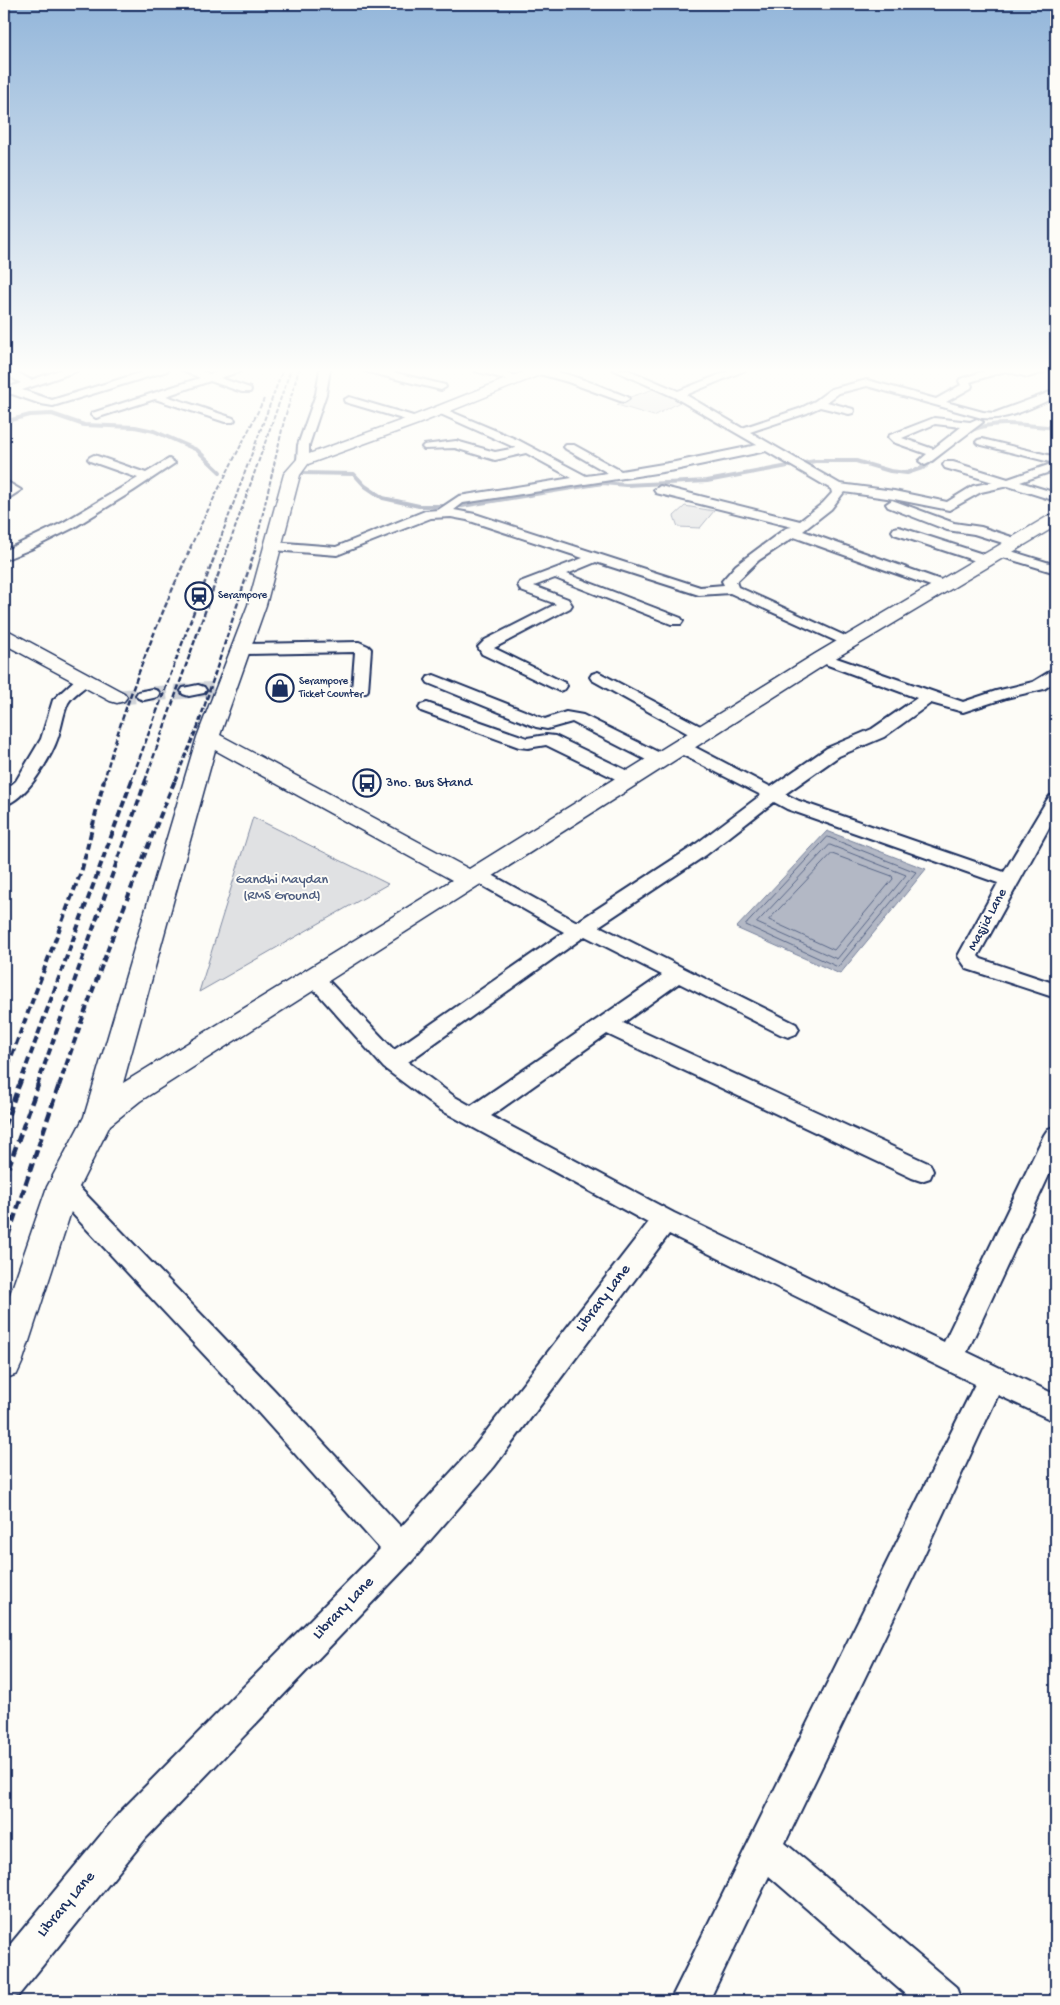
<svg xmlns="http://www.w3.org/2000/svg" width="1060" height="2005" viewBox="0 0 1060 2005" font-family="'Gochi Hand',sans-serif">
<rect width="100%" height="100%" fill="#fdfcf7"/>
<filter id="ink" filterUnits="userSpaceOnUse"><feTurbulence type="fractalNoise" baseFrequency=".02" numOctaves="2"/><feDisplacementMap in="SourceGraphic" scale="10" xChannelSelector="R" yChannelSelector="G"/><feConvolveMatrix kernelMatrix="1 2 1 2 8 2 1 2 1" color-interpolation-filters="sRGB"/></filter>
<g filter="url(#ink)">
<g fill="#e0e1e3" stroke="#7e88a0">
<path d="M660,387L680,402L654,416L617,405L627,398Z"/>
<path d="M685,506L714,511L700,528L678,527L674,516Z"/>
<path d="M253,817L388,884L199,992Z"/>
</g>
<path fill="#b3b8c5" stroke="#76819c" d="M827,831L926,869L840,974L736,928Z"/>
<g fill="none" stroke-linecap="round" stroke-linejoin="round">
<g stroke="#586687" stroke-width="1">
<path d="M828,837L916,872L838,967L746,925Z"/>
<path d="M830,845L906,875L837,959L757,923Z"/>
<path d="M832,854L892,876L893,879L834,950L769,920Z"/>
</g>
<g stroke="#76819c" stroke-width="4">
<path d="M4,422L30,415L52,414L84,425L135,427L154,431L197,450L220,472"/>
<path d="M972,430C998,419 1029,426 1056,428"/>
<path d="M303,473L354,474L365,486L383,498L419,506H462L603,483L626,485L707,481L815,461H856L890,471L907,473L925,467L947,449"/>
</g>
<g stroke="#d0d3d8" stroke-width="15" stroke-dasharray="15 8" stroke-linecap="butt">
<path d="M198,690L223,689"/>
<path d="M152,694L189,691"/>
<path d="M120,697L144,695"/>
</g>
<g stroke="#1b2f5e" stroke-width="4">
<g id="street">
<path d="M4,369H11L31,380L63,369H78L77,371L22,390L52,400L153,369H168L167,371L53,406L41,404L12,394L4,395V389L21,383L4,373Z"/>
<path d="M180,369H195L210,374L227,369H242L241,371L220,378L250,388L251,390L250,392H242L210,381L166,396L233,418L235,420L233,422H225L155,399L96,418L91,415L92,413L200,378Z"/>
<path d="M320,369H330L326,394L309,445V461L303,465L297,461L298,445L316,394Z"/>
<path d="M363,369H380L445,385L446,387L441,390L364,371Z"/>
<path d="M474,369H491L521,377L522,379L517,382L475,371Z"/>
<path d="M528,369C562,368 596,385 628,397L629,399L624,402L620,401L568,382L529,371Z"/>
<path d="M612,369H626L678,391L734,369H748L686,395L742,428L799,409L815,401L831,389L867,380L936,399L961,385L959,381L960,379L991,369L1028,371L1044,369V372L1028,377L1005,371L970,382L972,386L971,388L946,402L983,412L994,413L1056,390V397C1032,407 1009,421 982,418L867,386L839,393L827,402L853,409L854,411L853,413L849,414L820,407L807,413L750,432L840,484L894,491L947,502L973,486L993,482L945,468L943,465L945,462H953L1008,479L1054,463L978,444L976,442L978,440L982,439L1056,457V470L1020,482L1056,493V501L1008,486L981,492L949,510L894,499L844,492L831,509L803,531L949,583L951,586L949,589H939L794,537L759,560L736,582L738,587L854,640L856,643L854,646L849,647L730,593L699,595L596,562L567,574L681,618L683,621L681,624H671L555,578L534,586L568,599L572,605L570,608L494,648L565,683L567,686L565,689L559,691L482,654L478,647L485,640L556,604L521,591L518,585L520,582L583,558L467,520L451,517L431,518L337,555L273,550L266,546L273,542L336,547L425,511L438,510L459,496L572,478L526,453L495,460L455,448L424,449L422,447L424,445L456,441L495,452L516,448L436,412L435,410L440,407L518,440L586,476L608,473L566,449L564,447L566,445H574L621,471L675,462L757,445L674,397ZM766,451L831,489L832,493L823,503L800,521L660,486L654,490L656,493L792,527L786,528L736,565L722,581L724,585L700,587L475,514L454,510L463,503L675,470Z"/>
<path d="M349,397L420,418L422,420L416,423L345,402L344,400Z"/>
<path d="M934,418L970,422L977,419L983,422L929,463L925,465L919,461L927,454L893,442L888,437L890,435ZM935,424L961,427L933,449L902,438Z"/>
<path d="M94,455L146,473L169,459L175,463L133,491L73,528L31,549L4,560V551L64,522L138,478L90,461L88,459L90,457Z"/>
<path d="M4,480L21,490L4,501V492L6,490L4,489Z"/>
<path d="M892,500L954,523L981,527L1021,540L1023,543L1016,547L974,534L947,530L888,507L886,504Z"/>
<path d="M899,527L992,557L994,560L987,564L982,563L894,534L892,531L894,528Z"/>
<path d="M1001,548L1056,565V573L996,555L994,552Z"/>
<path d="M359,642L368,646L371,649L368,690L366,693H354L352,690L355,652L241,654L236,652L233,649L236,646L241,644Z"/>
<path d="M822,653L963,702L996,691L1033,682L1051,671L1056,669V681L1044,689L1006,698L969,710L963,712L931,703L884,737L839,756L785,794L799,801L1004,872L1047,800L1050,796L1056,795V815L978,956L981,959L1056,984V998L967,969L958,956L998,883L787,809L774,802L706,855L599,926L796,1024L799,1029L796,1034L788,1037L780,1034L679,983L623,1023L930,1164L933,1171L930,1178L921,1181L912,1178L607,1034L491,1116L674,1213L944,1342L1044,1135L1048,1129L1056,1126V1160L967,1352L1056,1395V1422L998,1395L923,1557L785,1843L956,1987L961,2001H913L769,1876L709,2001H670L975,1384L669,1234L494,1467L412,1561L146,1838L18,1996L4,2001V1952L120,1812L380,1549L255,1409L54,1194L51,1187L54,1180L63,1177L72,1180L275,1391L401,1527L474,1447L648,1223L439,1109L384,1068L304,978L307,973L314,971L321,973L394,1050L564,932L471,879L468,875L471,871L478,869L485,871L577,922L692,847L761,795L675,751L673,747L675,743H687L771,787L827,748L872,729L917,698L817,661L814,658L817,655ZM585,936L662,975L471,1106L455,1097L408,1062Z"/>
<path d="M598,672L708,730L710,734L708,738H696L592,680L590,677L592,674Z"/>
<path d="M85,674L91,676L93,679C86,688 73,694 68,703C63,714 62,726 58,737C51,758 26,800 4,805V791L16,781L41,739L53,700L79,676Z"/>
<path d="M434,675L545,719L566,712L583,715L666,756L669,760L666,764H654L572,722L547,729L536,727L428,683L426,680L428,677Z"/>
<path d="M198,685L204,687L206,690L204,693L189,696L183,694L181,691L183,688Z"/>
<path d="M152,689L158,691L160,694L158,697L144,700L138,698L136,695L138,692Z"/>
<path d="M427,703L527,738L546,735L555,736L636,775L639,779L636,783L630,784L624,783L546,745L528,748L519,747L421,711L419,708L421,705Z"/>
</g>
</g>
<g stroke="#1b2f5e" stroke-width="3">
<g id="secondary">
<path d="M531,369H549L547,372L418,424L308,464L300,475L266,605L220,735L469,869L815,654L1050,515L1056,514V526L829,662L140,1101L110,1125L79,1187L22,1363L17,1374L4,1379V1312L47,1187L84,1117L197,737L248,605L284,474L298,458L408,418ZM215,750L452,880L123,1083Z"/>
<path d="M4,630L11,632L124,693L127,697L124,701L117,703L110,701L4,644Z"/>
</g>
</g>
<use href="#street" fill="#fdfcf7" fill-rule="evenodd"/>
<use href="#secondary" fill="#fdfcf7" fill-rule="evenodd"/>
<g stroke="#1b2f5e" stroke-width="2" stroke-dasharray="4.5 2" stroke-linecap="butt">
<path d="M190,548C213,497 240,449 264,399"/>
<path d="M217,548L283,369"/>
<path d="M228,548L291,369"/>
<path d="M255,548L284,421L299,369"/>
</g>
<g stroke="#1b2f5e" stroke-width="2.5" stroke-dasharray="5.5 2.5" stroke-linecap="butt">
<path d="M104,781C124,703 158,621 191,547"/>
<path d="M131,781L218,547"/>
<path d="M145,781L228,547"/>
<path d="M175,781L198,726L256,547"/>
</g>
<g stroke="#1b2f5e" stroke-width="4" stroke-dasharray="7 4" stroke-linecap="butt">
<path d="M4,1076L82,869L104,780"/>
<path d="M19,1086L132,780"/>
<path d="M37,1086L146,780"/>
<path d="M59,1086C94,983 133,881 175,780"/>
</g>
<g stroke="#1b2f5e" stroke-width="4.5" stroke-dasharray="9 4.5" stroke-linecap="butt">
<path d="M4,1127L19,1085"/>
<path d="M4,1180L38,1085"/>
<path d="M4,1248L59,1085"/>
</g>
</g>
</g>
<linearGradient id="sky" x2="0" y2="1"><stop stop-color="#93b6da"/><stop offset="0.57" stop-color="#fefefb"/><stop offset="1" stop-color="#fefefb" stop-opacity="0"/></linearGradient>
<rect width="1060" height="650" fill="url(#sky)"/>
<defs>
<g id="station-ring" transform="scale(1.4375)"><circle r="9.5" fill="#fdfcf7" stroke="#1b2f5e" stroke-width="1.5"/><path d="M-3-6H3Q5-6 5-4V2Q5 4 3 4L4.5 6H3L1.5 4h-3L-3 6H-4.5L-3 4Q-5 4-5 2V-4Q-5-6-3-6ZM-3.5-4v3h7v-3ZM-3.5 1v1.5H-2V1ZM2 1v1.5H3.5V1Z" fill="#1b2f5e"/></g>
<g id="shop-ring" transform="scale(1.4375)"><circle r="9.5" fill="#fdfcf7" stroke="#1b2f5e" stroke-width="1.5"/><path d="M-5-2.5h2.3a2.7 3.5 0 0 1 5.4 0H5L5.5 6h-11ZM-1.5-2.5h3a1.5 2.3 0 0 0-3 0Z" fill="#1b2f5e"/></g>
<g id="bus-ring" transform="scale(1.4375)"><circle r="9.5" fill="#fdfcf7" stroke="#1b2f5e" stroke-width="1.5"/><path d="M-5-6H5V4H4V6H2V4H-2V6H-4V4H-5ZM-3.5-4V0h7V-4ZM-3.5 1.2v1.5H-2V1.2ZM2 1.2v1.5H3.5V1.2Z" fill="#1b2f5e"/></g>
</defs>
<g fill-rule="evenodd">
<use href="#station-ring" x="199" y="596"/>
<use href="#shop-ring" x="280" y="688"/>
<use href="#bus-ring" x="367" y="783"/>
</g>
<g text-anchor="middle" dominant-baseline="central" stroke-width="4" stroke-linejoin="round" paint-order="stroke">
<g font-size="11" fill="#1b2f5e" stroke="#fdfcf7" text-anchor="start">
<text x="218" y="596">Serampore</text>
<text x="299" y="682">Serampore<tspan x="299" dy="13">Ticket Counter</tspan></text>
</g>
<g font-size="14" fill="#1b2f5e" stroke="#fdfcf7" text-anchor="start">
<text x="386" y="783">3no. Bus Stand</text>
</g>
<g font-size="14" fill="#4c5c7f" stroke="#fdfcf7">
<text x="282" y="880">Gandhi Maydan<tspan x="282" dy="16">(RMS Ground)</tspan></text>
</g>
<g font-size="14" fill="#1b2f5e" stroke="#fdfcf7">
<text transform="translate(988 920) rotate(-62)">Masjid Lane</text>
</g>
<g font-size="16" fill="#1b2f5e" stroke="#fdfcf7">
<text transform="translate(604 1299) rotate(-53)">Library Lane</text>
<text transform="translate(344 1609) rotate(-46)">Library Lane</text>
<text transform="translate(67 1905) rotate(-50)">Library Lane</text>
</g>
</g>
<rect width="1060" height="2005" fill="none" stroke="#fdfcf7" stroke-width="20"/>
<rect x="10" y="10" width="1040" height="1985" fill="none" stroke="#1b2f5e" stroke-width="2" filter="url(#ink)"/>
</svg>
